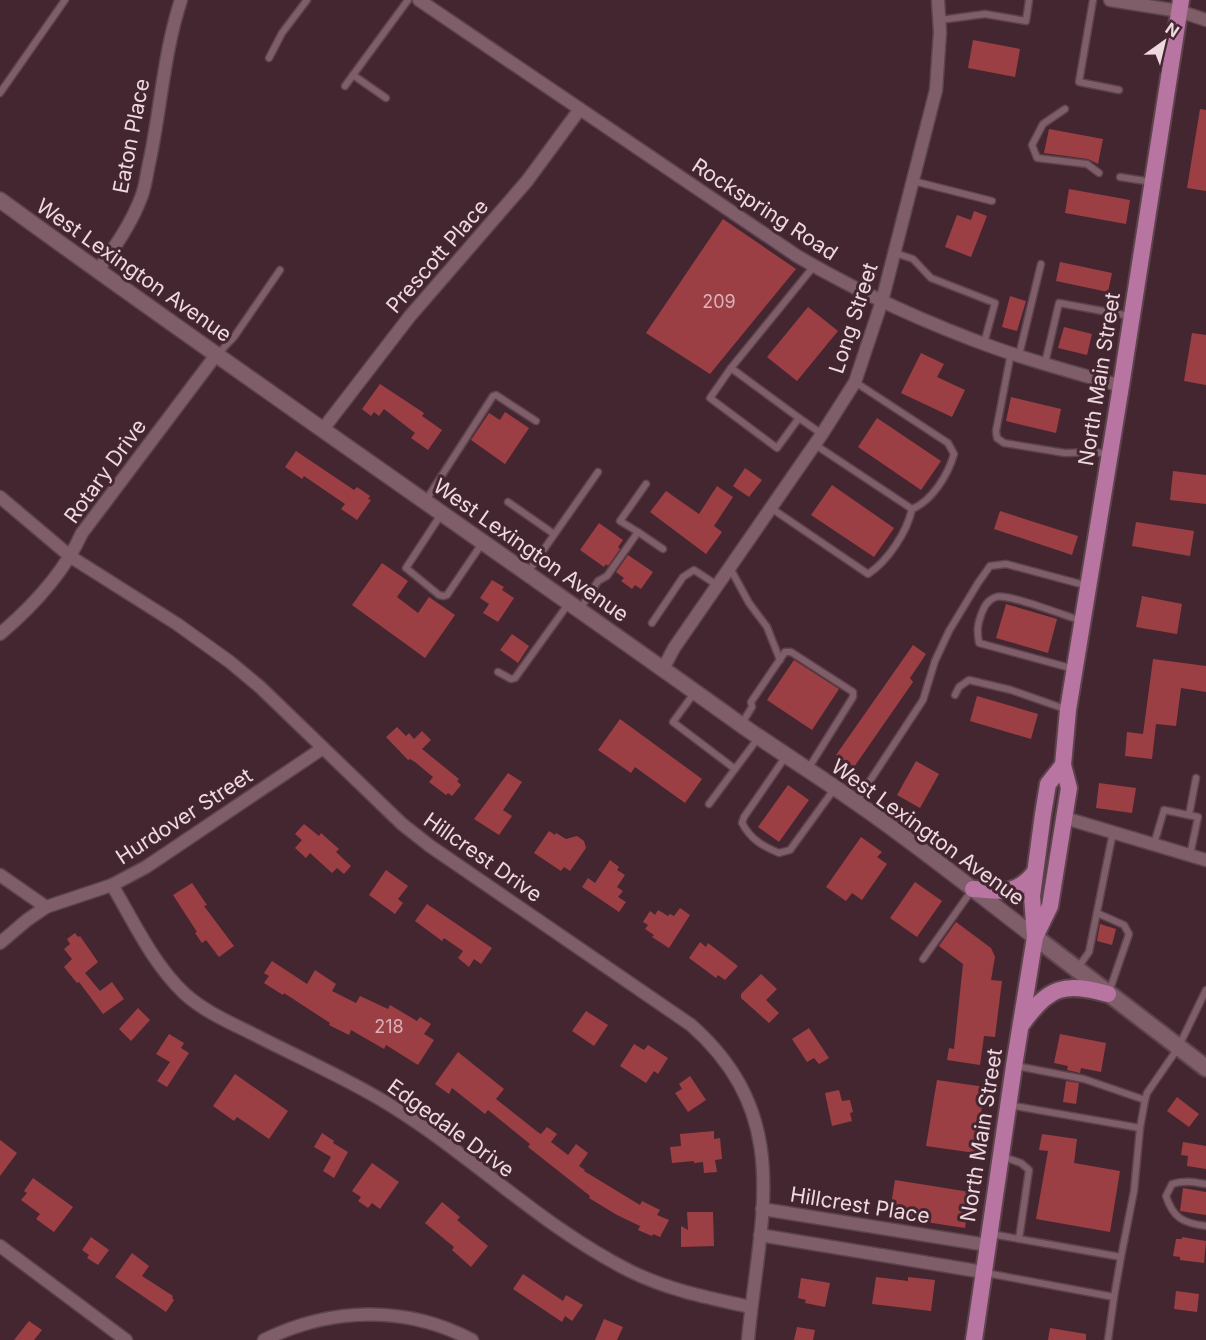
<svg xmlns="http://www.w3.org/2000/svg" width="1206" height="1340" viewBox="0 0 1206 1340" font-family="Inter,sans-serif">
<rect width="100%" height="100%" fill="#442630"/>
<g fill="#9c3f44">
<path d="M973,40L1020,49L1015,77L968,68Z"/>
<path d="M1200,109L1206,110V191L1187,188Z"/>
<path d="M1049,129L1103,139L1098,164L1088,159L1044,153Z"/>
<path d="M1069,189L1130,200L1126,224L1065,213Z"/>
<path d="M974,211L987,216L971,257L945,247L957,215L971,220Z"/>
<path d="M723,219L796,269L710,374L646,333Z"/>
<path d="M1060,262L1112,273L1108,292L1056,281Z"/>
<path d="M1010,296L1026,301L1017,331L1002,327Z"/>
<path d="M808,307L838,331L797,381L767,357Z"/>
<path d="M1064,327L1092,334L1087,355L1058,348Z"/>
<path d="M1192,333L1206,335V385L1184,381Z"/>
<path d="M921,353L944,364L937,377L965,390L952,417L901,393Z"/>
<path d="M380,384L424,413L422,416L442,430L428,450L411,438L415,433L384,409L379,416L374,412L371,416L362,409Z"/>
<path d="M1011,397L1061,409L1056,433L1006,421Z"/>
<path d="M505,412L529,428L505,464L471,440L489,413L500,420Z"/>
<path d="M877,418L941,461L921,490L858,447Z"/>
<path d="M296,451L354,490L357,487L370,496L368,499L371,500L357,520L341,509L345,504L304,476L302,479L285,467Z"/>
<path d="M745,468L762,480L749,497L733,486Z"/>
<path d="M1173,471L1206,475V504L1170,500Z"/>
<path d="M832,485L894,528L874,557L811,515Z"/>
<path d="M717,486L733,497L714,526L722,532L706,554L650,512L666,491L699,514Z"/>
<path d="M1000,511L1078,536L1072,555L994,529Z"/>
<path d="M1136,522L1194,531L1190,556L1132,546Z"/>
<path d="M599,523L623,540L618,547L620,549L608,566L606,564L604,567L580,550Z"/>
<path d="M628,555L653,572L641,589L635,585L632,589L621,581L624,578L616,572Z"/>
<path d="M382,563L408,581L397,597L418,613L429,597L455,615L425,658L352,605Z"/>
<path d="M492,580L504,587L502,590L514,598L498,622L483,613L489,604L480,598Z"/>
<path d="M1142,596L1182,604L1177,634L1136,627Z"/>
<path d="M1006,604L1057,619L1048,653L996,638Z"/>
<path d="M512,634L529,646L518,663L500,650Z"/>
<path d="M913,645L926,654L910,678L913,682L854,767L836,755Z"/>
<path d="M1153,659L1206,666V692L1181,688L1176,726L1156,724L1152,759L1125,756L1127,732L1143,734Z"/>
<path d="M794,660L839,689L812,730L767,700Z"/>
<path d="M977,696L1038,714L1031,739L970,721Z"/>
<path d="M620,719L702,779L685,803L635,767L631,773L598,750Z"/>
<path d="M397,727L406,736L409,733L414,739L422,731L431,740L422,749L459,779L457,781L461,785L452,796L448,793L446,795L429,782L433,777L415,762L410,759L408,760L386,737Z"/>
<path d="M916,761L939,774L920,808L897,795Z"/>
<path d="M508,773L522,782L503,810L512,816L499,835L474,819Z"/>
<path d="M1099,783L1136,788L1132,813L1096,808Z"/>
<path d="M788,785L809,800L779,842L758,827Z"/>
<path d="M304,824L319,836L321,833L339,849L336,852L351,866L344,874L337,868L332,873L310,853L306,858L295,848L302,840L295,834Z"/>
<path d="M549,831L555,835L556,833L566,839L577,836L584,841L586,848L570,871L564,867L561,871L534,853Z"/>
<path d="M861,837L882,852L877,857L887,864L862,900L852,893L846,901L826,887Z"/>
<path d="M610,860L619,867L617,870L625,875L617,887L623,891L618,897L626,902L619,912L582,887L588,878L595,883Z"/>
<path d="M386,870L408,886L398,899L403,903L395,914L369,895Z"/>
<path d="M915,882L942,901L917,937L890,918Z"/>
<path d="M192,883L207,905L204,906L234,946L219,957L206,940L202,943L195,933L197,932L173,895Z"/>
<path d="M427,904L492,948L481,964L474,959L469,967L458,958L463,951L444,938L442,941L415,921Z"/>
<path d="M680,908L690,915L669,948L652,937L654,935L645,929L648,925L643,922L650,911L655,915L658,910L668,916L670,914L674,916Z"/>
<path d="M956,922L991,948L995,957L991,980L1002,981L995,1037L984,1036L980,1065L947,1060L949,1048L954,1049L963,964L939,946Z"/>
<path d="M1100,924L1116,929L1112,945L1097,941Z"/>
<path d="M75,933L78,937L80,936L98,962L85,973L100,991L112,982L124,999L103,1014L79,982L77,983L64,967L72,959L64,949L70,944L67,939Z"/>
<path d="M700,942L706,947L708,943L738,966L725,980L718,975L716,978L689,958Z"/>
<path d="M272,961L307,984L315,970L336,984L332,991L356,1003L360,996L388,1009L390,1005L417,1021L420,1017L431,1024L424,1034L434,1040L418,1065L386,1045L384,1049L351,1030L349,1035L329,1025L330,1023L284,993L283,995L264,983L269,976L264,973Z"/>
<path d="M761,974L777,989L766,1000L779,1013L769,1023L741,998V994Z"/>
<path d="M138,1008L150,1020L131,1041L119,1029Z"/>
<path d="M586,1011L608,1025L594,1046L572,1031Z"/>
<path d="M809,1028L829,1058L819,1064L814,1058L807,1062L792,1039Z"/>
<path d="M169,1034L184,1043L181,1048L189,1053L167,1087L157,1081L170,1062L156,1054Z"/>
<path d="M1060,1034L1106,1043L1101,1072L1081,1068L1080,1073L1067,1070L1068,1066L1054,1063Z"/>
<path d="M634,1044L644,1050L648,1045L668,1058L658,1074L654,1071L646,1083L620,1066Z"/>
<path d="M458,1052L504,1089L496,1099L539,1133L541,1134L547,1127L557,1134L551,1142L568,1155L576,1144L588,1153L579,1166L585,1170L584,1171L640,1205L642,1201L660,1210L657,1215L669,1220L660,1237L653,1234L652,1236L638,1230L640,1226L617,1215L589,1198L590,1196L528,1147L530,1144L488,1110L485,1114L452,1088L449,1094L435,1084Z"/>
<path d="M235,1074L288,1111L269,1139L237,1117L234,1121L213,1106Z"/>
<path d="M690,1076L706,1100L688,1112L675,1093L682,1089L679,1084Z"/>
<path d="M937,1080L985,1087L975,1153L926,1146Z"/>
<path d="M1066,1081L1079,1083L1076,1104L1063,1102Z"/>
<path d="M839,1090L842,1101L850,1100L853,1112L850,1113L852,1121L832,1126L825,1093Z"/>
<path d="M1177,1097L1199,1114L1189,1127L1167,1111Z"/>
<path d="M714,1131V1139L720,1138L722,1159L715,1160L717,1172L704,1173L703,1162L694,1163V1161L672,1163L670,1147L681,1146L680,1134Z"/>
<path d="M322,1133L334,1141L333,1143L348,1152L334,1178L323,1171L331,1157L314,1147Z"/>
<path d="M1042,1134L1077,1139L1074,1163L1120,1171L1110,1232L1036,1219L1048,1151L1039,1150Z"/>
<path d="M0,1140L17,1153L0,1176Z"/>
<path d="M1183,1142L1206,1146V1169L1187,1166L1188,1156L1181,1155Z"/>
<path d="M372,1163L399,1182L380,1209L372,1203L368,1208L358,1201L361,1197L352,1191Z"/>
<path d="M33,1178L73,1207L54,1232L36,1219L40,1214L21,1200L27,1193L24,1191Z"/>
<path d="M895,1180L970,1192L965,1228L906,1219L908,1208L891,1205Z"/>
<path d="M1183,1188L1206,1192V1215L1180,1211Z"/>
<path d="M442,1202L460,1217L457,1220L488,1246L471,1267L452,1250L454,1247L425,1223Z"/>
<path d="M687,1212H713L714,1246L681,1247V1226L688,1230Z"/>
<path d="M91,1237L109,1250L98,1265L87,1258L89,1255L82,1250Z"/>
<path d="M1182,1237L1206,1241L1204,1263L1180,1260V1257L1173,1256L1176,1239H1182Z"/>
<path d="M132,1253L149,1266L142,1276L173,1296L172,1298L174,1300L166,1312L115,1277Z"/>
<path d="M523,1274L563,1301L566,1295L583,1305L572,1321L565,1316L562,1322L513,1289Z"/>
<path d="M876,1277L908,1281V1277L935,1280L931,1311L872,1304Z"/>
<path d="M801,1278L830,1283L825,1307L805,1303L806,1300L798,1298Z"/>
<path d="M1176,1291L1199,1294L1197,1312L1174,1309Z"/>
<path d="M604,1319L623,1327L617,1340H595Z"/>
<path d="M29,1321L42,1330L34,1340H14Z"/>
<path d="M797,1327L815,1330L813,1340H794Z"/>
<path d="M1050,1328L1086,1334V1340H1048Z"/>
</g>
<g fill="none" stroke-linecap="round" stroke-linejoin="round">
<g stroke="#5c434c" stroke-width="9">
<g id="service">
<path d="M1093,0L1079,82L1119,90"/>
<path d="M940,20L985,14L1026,21L1029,0"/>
<path d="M269,58L282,33L307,0"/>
<path d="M353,75L386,98"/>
<path d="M345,86L408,0"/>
<path d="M0,93L65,0"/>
<path d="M1065,109L1043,124L1032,145L1037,158L1087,164L1099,173"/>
<path d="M1120,177L1152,182"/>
<path d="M913,181L992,201"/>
<path d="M895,253L913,259L931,278L995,303L984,343"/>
<path d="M814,266L731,368L710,398L777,448L799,418L822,434"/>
<path d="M1011,353L996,431L997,438L1004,443L1065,453L1095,452L1108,454"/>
<path d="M217,355L234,337L280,270"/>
<path d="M1019,355L1041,264"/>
<path d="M1045,363L1059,303L1130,316"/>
<path d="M731,368L799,418"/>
<path d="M814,444L912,509C932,501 948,475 954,454L948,443L855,382"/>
<path d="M426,500L493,396L496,395L536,421"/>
<path d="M508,502L554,534"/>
<path d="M771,508L868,574C888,561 907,532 912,509"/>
<path d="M442,513L406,568L439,595L444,596L447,595L483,542"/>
<path d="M638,532L620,521L646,484"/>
<path d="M730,568L749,603L767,627L780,660"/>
<path d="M528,572L598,472"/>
<path d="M580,609L598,581L607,576L638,532L663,549"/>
<path d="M652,623L683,577L694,570L717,585"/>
<path d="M1074,669L979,643C977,631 977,626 981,615C984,607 987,600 996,597C1007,593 1066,616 1082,621"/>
<path d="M498,672L511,679L515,678L569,603"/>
<path d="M695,692L673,722L735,769L759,737"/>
<path d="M955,695L959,687L969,680L1011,690L1068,710"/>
<path d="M742,723L752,707L751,702L785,652H791L853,692V697L808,769"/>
<path d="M786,756L744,817L742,823C751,840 763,846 779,853L790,850L835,788"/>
<path d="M856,802L923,700L935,661L949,631L978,583L990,566L1006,564L1088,586"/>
<path d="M709,804L735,769"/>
<path d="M1189,815L1196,778"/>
<path d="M1154,844L1164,810L1198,817L1190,855"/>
<path d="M1097,913L1124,925L1129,934L1109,992"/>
<path d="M923,959L972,890"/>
<path d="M1077,969L1089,952L1113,832"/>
<path d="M1145,1100L1147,1093L1178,1048L1206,990"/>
<path d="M1009,1105L1140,1128L1145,1100L1084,1079L1016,1066"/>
<path d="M1001,1156L1021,1163L1029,1170L1019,1239"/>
<path d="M1206,1184C1194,1182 1184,1180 1172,1184L1166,1196C1173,1218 1183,1223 1206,1226"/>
<path d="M991,1234L1121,1257L1114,1297"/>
<path d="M1121,1257L1134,1191L1140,1128"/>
<path d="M986,1273L1114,1297L1108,1340"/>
</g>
</g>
<g stroke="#5c434c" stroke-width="15">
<g id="minor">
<path d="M419,0L797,256C860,293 928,324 998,349C1038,363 1080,374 1121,386"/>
<path d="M1110,0L1179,11L1206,20"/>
<path d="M97,271C115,247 132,223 142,195C146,184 147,171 150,159C161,106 164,52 181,0"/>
<path d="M323,429L410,316L527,181L580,109"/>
<path d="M0,497L71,557L177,624L230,662L260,687L402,824L430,846L691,1025C796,1118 759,1219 748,1340"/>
<path d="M0,634C33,606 64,573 82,533L216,355"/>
<path d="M663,669L674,648L822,434L855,382L882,301L936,90L940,32L938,0"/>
<path d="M1065,818L1206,860"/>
<path d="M0,875L46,907"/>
<path d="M112,885C134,922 153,964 185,994C205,1012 231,1023 255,1035C296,1056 339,1075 380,1099C467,1150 538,1225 630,1271C668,1290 709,1298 751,1307"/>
<path d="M0,943L27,920L46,907L112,885L146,867L323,748"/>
<path d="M762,1209L987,1245"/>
<path d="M760,1235L983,1272"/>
<path d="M0,1246L126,1340"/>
<path d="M264,1340C331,1307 406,1305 472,1340"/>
</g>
</g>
<g stroke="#5c434c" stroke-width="18">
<path id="tertiary" d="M0,200C245,378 494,548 740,724C778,751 819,776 857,803C918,845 976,892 1035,937"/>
</g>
<g stroke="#5c434c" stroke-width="20">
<path id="secondary" d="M1035,937L1206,1068"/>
</g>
<g stroke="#5c434c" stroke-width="20">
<g id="primary">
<path d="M973,889C1001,891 1016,896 1035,872"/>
<path d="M1035,937L1050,906L1069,788L1063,765L1068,710L1121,386L1181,0"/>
<path d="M1022,1024C1049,986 1064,982 1108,994"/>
<path d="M974,1340L1014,1066L1035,937L1032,896L1043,814L1048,784L1063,765"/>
</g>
</g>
<use href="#service" stroke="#805e69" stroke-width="6"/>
<use href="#minor" stroke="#805e69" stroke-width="12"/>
<use href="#tertiary" stroke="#805e69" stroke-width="15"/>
<use href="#secondary" stroke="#805e69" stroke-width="16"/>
<use href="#primary" stroke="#b875a2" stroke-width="16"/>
</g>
<g text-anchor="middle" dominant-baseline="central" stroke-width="6" stroke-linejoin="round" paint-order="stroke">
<g font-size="18" fill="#d9b2b8">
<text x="719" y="301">209</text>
<text x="389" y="1026">218</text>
</g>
<g font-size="21" fill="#edd9df" stroke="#442630">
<text transform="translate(131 136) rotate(-79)">Eaton Place</text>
<text transform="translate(765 209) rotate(33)">Rockspring Road</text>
<text transform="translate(437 256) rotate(-49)">Prescott Place</text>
<text transform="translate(134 270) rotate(35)">West Lexington Avenue</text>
<text transform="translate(853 318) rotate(-72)">Long Street</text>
<text transform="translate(1099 379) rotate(-81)">North Main Street</text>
<text transform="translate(105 471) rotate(-54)">Rotary Drive</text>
<text transform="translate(531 550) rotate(35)">West Lexington Avenue</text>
<text transform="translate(184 816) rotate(-33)">Hurdover Street</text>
<text transform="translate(928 832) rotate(36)">West Lexington Avenue</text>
<text transform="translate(483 857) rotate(35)">Hillcrest Drive</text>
<text transform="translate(451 1128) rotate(36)">Edgedale Drive</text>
<text transform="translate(981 1135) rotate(-81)">North Main Street</text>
<text transform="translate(860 1205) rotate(9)">Hillcrest Place</text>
</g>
</g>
<g transform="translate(1164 42) rotate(34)" stroke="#442630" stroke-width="4.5" paint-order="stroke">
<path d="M0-4.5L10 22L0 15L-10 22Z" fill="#edd9df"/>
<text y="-9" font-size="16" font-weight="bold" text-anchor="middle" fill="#edd9df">N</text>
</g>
</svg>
